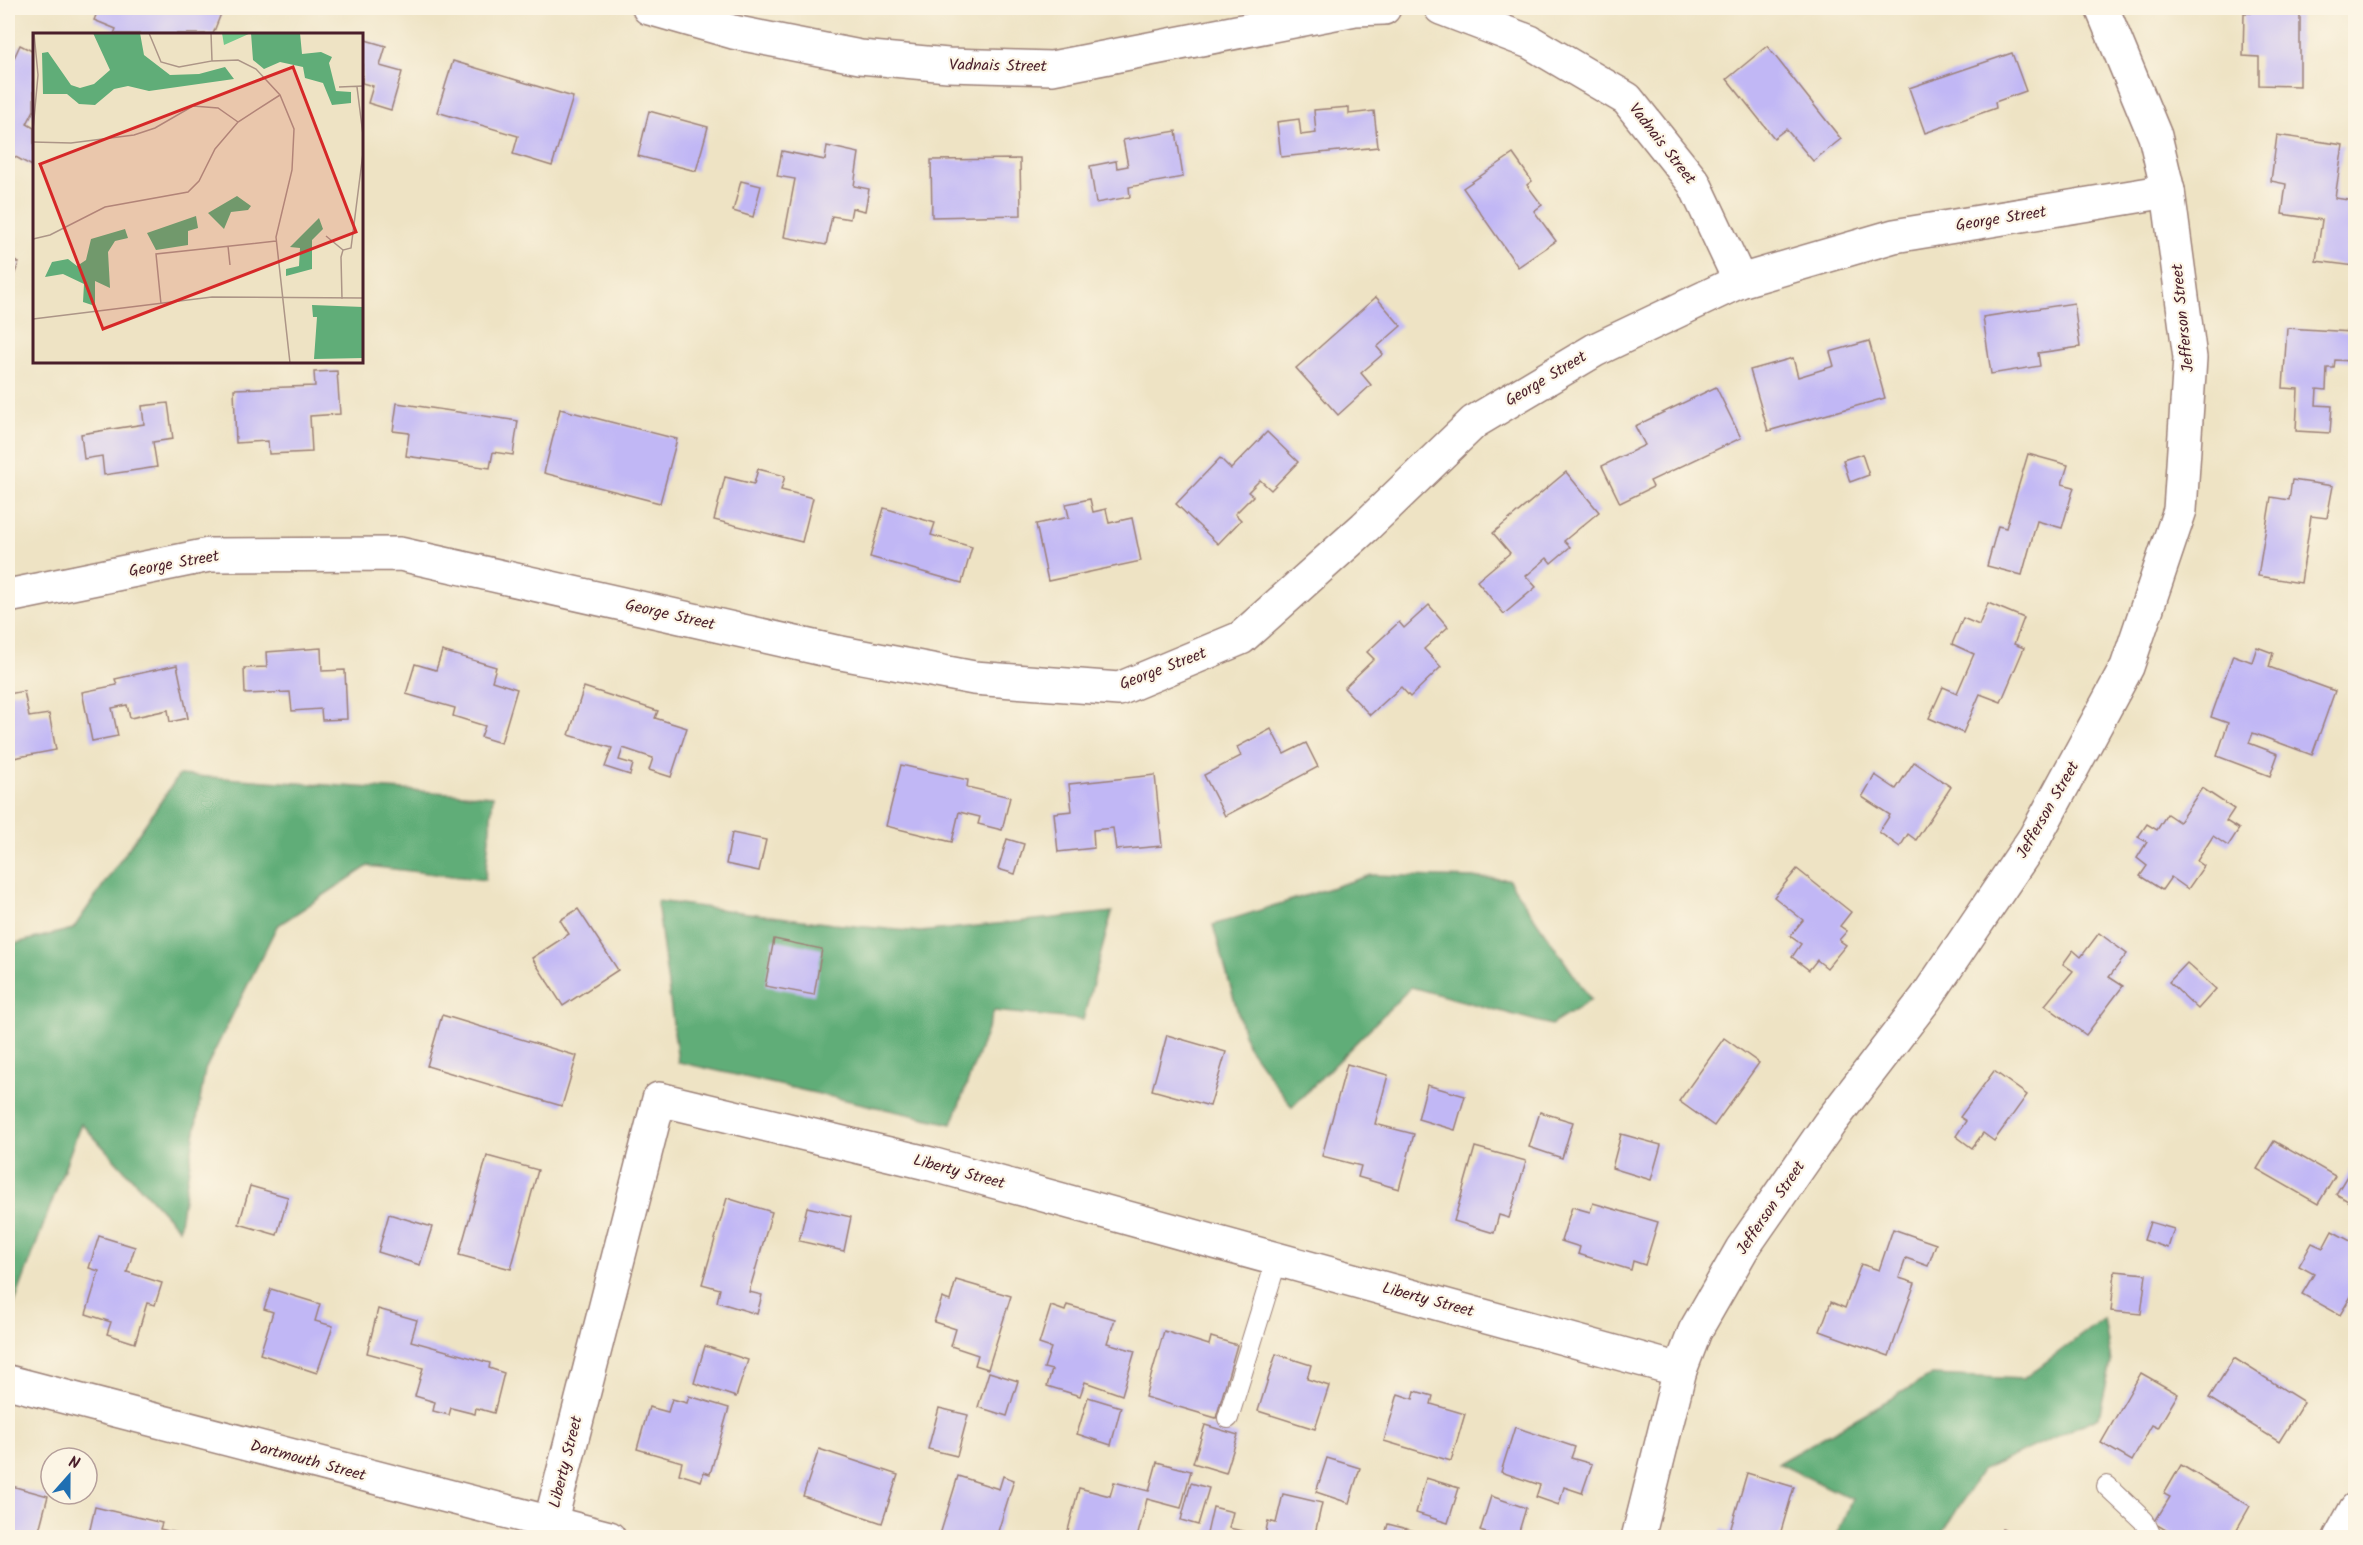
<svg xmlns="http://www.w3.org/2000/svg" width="2363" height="1545" viewBox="0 0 2363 1545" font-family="Kalam,sans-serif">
<rect width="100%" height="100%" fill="#fcf5e5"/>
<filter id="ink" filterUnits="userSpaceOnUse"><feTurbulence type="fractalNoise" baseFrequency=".0167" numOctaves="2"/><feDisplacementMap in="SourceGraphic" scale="12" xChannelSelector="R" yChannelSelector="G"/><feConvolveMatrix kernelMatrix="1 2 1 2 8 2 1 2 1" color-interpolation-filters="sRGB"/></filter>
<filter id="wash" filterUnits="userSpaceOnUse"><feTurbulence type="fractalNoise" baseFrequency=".008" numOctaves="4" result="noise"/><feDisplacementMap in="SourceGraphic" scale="24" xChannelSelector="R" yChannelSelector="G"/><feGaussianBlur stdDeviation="1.35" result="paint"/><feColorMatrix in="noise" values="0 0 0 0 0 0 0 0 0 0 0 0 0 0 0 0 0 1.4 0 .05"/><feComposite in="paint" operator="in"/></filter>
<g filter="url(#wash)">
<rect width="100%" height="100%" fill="#eee3c4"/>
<g fill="#60ad78" stroke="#556652" stroke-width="1.5">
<path d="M179,775L493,796L485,880L368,866L277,926L205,1070L179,1229L81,1123L8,1321V945L73,929Z"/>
<path d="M1371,875L1508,879L1591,1000L1551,1025L1411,987L1292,1107L1247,1045L1213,925Z"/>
<path d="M657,901L833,924L920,932L1112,912L1083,1020L994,1011L952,1124L678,1062Z"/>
<path d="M2104,1318L2111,1363L2099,1417L1981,1471L1940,1537H1836L1852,1499L1778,1463L1932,1375L2023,1379Z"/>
</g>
<g id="blocks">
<g fill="#c1b7f5">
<path d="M99,8H214L222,11L213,34H114L116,29L94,20Z"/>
<path d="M2251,8H2300V86L2259,85V57L2243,56L2244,13H2251Z"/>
<path d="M362,39L386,46L380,66L402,72L391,110L368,103L373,86L362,83Z"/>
<path d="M20,45L34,52V110L27,124L34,128V167L12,155L8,164V71Z"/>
<path d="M1767,46L1841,139L1813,161L1786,129L1774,138L1727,79Z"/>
<path d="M2012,53L2026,91L1995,102L1996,108L1925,133L1909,88Z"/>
<path d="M453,61L573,97L552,166L513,154L518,136L437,112Z"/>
<path d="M1349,107V114L1374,111L1378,147L1281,157L1277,122L1299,119L1301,135L1316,133L1314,110Z"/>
<path d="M649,111L708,127L696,171L638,156Z"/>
<path d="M1176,131L1183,177L1129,187L1130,197L1096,203L1090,166L1116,161L1117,168L1128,166L1123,140Z"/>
<path d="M2277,135L2343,145L2335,198L2354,201L2350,231L2356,232L2355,266L2316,261L2322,220L2282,214L2286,184L2271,181Z"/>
<path d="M827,146L859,153L854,186L869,189L865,211L852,208L850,219L832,216L826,245L784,237L795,179L777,176L782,151L825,160Z"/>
<path d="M1513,154L1532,181L1527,185L1542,205L1534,211L1556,241L1518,267L1463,188Z"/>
<path d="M1020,159L1021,215L932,217L931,160Z"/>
<path d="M741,181L761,186L753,217L733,211Z"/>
<path d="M8,258L19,263L8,290Z"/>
<path d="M1376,297L1401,326L1377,347L1383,354L1361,373L1371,385L1338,415L1296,368Z"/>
<path d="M2074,303L2080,347L2038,353L2040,366L1991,374L1983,317Z"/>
<path d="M2287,328L2352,332L2351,361L2335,360L2334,368H2327L2326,390L2317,389L2316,405L2332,406L2330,433L2296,431L2298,389L2283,388Z"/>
<path d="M1869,341L1885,398L1768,431L1750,370L1793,358L1798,377L1834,366L1830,352Z"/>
<path d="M337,371L340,414L310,416L312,452L269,454L268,441L236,443L234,389L315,386L314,372Z"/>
<path d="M1716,387L1741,438L1650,481L1653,487L1620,503L1602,466L1645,445L1635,426Z"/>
<path d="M168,403L173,439L153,442L157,467L104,475L102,456L84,459L81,434L144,424L142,406Z"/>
<path d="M397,403L518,421L513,455L493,452L490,468L406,456L409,433L393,431Z"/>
<path d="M560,409L677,439L660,503L544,473Z"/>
<path d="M1267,432L1298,462L1271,490L1260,480L1248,492L1253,496L1235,514L1241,520L1218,544L1176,504L1220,458L1231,469Z"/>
<path d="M1862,454L1869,475L1850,482L1843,460Z"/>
<path d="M2028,454L2068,465L2062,484L2074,487L2062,528L2037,521L2022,575L1987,566L1998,526L2006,528Z"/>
<path d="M758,469L785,476L781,490L813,498L802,542L714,520L725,477L754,484Z"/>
<path d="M1566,472L1599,512L1564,541L1570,547L1551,563L1547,558L1526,576L1536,587L1504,614L1477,581L1510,553L1493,533Z"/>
<path d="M2292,480L2333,486L2327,518L2311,516L2301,583L2258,576L2271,497L2289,500Z"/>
<path d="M1090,499L1093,512L1106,509L1109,523L1132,518L1141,561L1048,581L1036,524L1069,517L1066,504Z"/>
<path d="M884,508L935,523L931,535L972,547L962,583L870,557Z"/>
<path d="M1988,603L2024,618L2014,644L2024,648L2001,702L1980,694L1963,733L1929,718L1943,687L1957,693L1974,654L1952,644L1963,618L1979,625Z"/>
<path d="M1429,605L1448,627L1424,649L1441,667L1410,697L1401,687L1370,715L1344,688L1374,659L1367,652L1399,622L1404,628Z"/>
<path d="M2257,647L2273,653L2269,667L2335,691L2312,755L2253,733L2249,743L2278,754L2270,776L2217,756L2228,723L2211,717L2233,655L2252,662Z"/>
<path d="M321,648L322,671L345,670L347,719L322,720L321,709L292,711L290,692L245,694L244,668L267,667L266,652Z"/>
<path d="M442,651L496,667L492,681L517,689L501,743L481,737L485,726L453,716L455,708L406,694L415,664L436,670Z"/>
<path d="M177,665L188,718L170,722L168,710L130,718L127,705L112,708L118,736L92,741L82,692L117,685L115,679Z"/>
<path d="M584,687L658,711L655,718L687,728L671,777L649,770L653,758L623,748L619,760L633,764L630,775L605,767L612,748L569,735Z"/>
<path d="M24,691L29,717L49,714L56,750L8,759V694Z"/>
<path d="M1271,729L1284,754L1306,743L1318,767L1225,816L1204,775L1241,756L1237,747Z"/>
<path d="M1914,762L1951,787L1916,840L1908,834L1900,847L1879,832L1890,815L1862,797L1875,775L1896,789Z"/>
<path d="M901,765L968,780L967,787L1010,797L1002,830L978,824L980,817L959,812L952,842L886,826Z"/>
<path d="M1155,775L1162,846L1116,850L1113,828L1093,830L1094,848L1058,852L1054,813L1072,811L1069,784Z"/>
<path d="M2202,788L2234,809L2226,821L2239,829L2228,846L2213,836L2197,861L2204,866L2188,889L2171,877L2162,890L2140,876L2147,866L2137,858L2147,842L2138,837L2147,824L2157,830L2167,814L2179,822Z"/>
<path d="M732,833L766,840L759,871L726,864Z"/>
<path d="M1007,839L1024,844L1015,874L998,869Z"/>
<path d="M1797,869L1851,912L1840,926L1847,931L1839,940L1846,945L1827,968L1817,960L1809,970L1792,957L1801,944L1790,936L1803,920L1774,897Z"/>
<path d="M578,909L618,970L563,1006L532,958L569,934L560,920Z"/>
<path d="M2099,933L2127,954L2109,977L2123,986L2086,1035L2045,1005L2073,971L2063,964L2073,950L2081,957Z"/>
<path d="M774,939L822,949L814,995L765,986Z"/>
<path d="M2187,963L2216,989L2198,1009L2169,982Z"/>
<path d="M442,1015L577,1056L562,1106L427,1066Z"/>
<path d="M1167,1035L1226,1052L1210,1106L1152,1090Z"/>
<path d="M1724,1038L1759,1063L1714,1126L1679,1101Z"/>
<path d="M1347,1064L1388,1075L1375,1124L1414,1134L1399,1189L1358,1177L1361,1166L1322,1156Z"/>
<path d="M1994,1071L2027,1095L1994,1141L1983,1133L1972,1148L1956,1136L1966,1121L1960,1117Z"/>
<path d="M1427,1085L1465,1096L1455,1130L1418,1119Z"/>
<path d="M1540,1112L1573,1122L1562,1158L1529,1147Z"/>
<path d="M1621,1134L1661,1145L1651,1180L1612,1168Z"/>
<path d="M2274,1141L2335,1176L2318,1204L2257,1169Z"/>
<path d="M1475,1147L1526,1161L1509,1218L1499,1215L1494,1233L1454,1221Z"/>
<path d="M487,1156L538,1170L511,1269L459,1255Z"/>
<path d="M2356,1161V1200L2353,1204L2336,1194Z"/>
<path d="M250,1186L288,1197L277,1235L239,1224Z"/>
<path d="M727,1198L772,1212L749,1292L762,1295L757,1314L717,1302L720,1289L702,1284Z"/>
<path d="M1593,1203L1658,1222L1645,1265L1633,1261L1631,1270L1578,1254L1580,1247L1561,1241L1572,1207L1590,1212Z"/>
<path d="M807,1207L851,1217L844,1251L799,1241Z"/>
<path d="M389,1214L432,1227L420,1265L378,1252Z"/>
<path d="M2150,1222L2174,1229L2168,1248L2144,1240Z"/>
<path d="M1893,1229L1936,1244L1928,1266L1906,1258L1899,1278L1915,1283L1889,1356L1820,1331L1831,1302L1845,1308L1861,1264L1879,1270Z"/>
<path d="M2332,1231L2356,1244V1288L2340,1315L2302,1294L2314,1274L2299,1266L2312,1243L2323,1248Z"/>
<path d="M99,1236L135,1247L127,1272L162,1283L155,1305L147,1303L135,1343L107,1334L111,1322L86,1314L99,1271L89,1268Z"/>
<path d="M2115,1271L2146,1274L2141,1314L2111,1311Z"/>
<path d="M956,1280L1011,1296L988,1369L975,1365L978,1355L951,1346L956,1329L934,1322L942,1298L950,1301Z"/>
<path d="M271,1289L320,1304L315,1321L333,1326L317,1373L260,1354L273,1312L264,1309Z"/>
<path d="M1067,1305L1115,1319L1107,1343L1135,1351L1122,1395L1085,1382L1080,1396L1047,1386L1052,1370L1044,1368L1051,1348L1039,1344L1051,1306L1065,1311Z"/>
<path d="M378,1309L417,1320L411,1341L490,1363L489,1368L504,1373L494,1413L476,1408L475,1414L451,1408L449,1415L433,1411L435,1402L415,1396L423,1368L367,1353Z"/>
<path d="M1164,1331L1209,1345L1211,1337L1237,1345L1216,1418L1145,1397Z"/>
<path d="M705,1346L748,1360L736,1397L694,1383Z"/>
<path d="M1276,1354L1311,1365L1307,1379L1329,1386L1315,1429L1258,1411Z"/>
<path d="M2234,1358L2304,1402L2279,1442L2209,1398Z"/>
<path d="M989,1372L1018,1381L1007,1416L978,1407Z"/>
<path d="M2141,1373L2178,1394L2158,1428L2152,1425L2132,1461L2101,1443Z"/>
<path d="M1415,1391L1433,1396L1431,1404L1465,1414L1451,1461L1384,1441L1398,1394L1413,1399Z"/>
<path d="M689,1396L729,1408L710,1474L704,1472L701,1481L679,1474L682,1462L637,1449L649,1407L668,1412L672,1399L687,1403Z"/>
<path d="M1088,1397L1121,1407L1111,1445L1077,1434Z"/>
<path d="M939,1408L968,1415L957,1456L928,1449Z"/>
<path d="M1205,1425L1238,1435L1226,1473L1193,1463Z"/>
<path d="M1515,1427L1575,1447L1571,1458L1592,1464L1582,1493L1564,1487L1559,1505L1536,1497L1540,1485L1501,1472Z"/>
<path d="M819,1449L898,1475L882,1523L803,1496Z"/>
<path d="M1327,1458L1360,1468L1349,1503L1316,1492Z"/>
<path d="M1157,1462L1191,1471L1181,1508L1147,1499L1137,1538H1066L1079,1488L1110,1496L1114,1482L1149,1491Z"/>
<path d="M2181,1465L2250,1506L2232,1538H2179L2154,1523L2170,1497L2164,1494Z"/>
<path d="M1747,1473L1794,1487L1779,1538H1719L1722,1529L1730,1531Z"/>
<path d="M958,1476L999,1489L1003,1476L1014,1480L996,1538H939Z"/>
<path d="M1426,1478L1459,1488L1448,1523L1416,1513Z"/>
<path d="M1191,1483L1209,1488L1198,1525L1181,1520Z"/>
<path d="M8,1485L48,1496L37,1538L17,1535V1538H8Z"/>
<path d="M1283,1494L1322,1503L1314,1538H1206L1213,1507L1233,1512L1229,1528L1265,1536L1268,1521L1276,1523Z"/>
<path d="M1491,1496L1526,1508L1517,1538H1501L1480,1531Z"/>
<path d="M95,1507L162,1523L160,1529L177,1533L176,1538H88Z"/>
<path d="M1388,1524L1415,1531L1413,1538H1384Z"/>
<path d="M2002,1529L2027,1537V1538H1999Z"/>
</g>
</g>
</g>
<g filter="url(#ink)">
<use href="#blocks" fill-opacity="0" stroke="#9c8178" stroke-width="1.5"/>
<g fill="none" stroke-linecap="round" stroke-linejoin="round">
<g stroke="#9c8178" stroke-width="22">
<g id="service">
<path d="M1228,1418L1277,1259"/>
<path d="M2107,1486L2144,1521L2152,1538"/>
</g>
</g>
<g stroke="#9c8178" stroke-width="36">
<g id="minor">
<path d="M649,8L733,32L860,57L948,65L1052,68L1355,9L1384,8"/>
<path d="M1441,8L1530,42L1627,99L1694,183L1740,281"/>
<path d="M8,596L209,555L400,554L836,652L974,678L1119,689L1241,638L1365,527L1474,422L1595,350L1740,281L1894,236L2168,191"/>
<path d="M8,1382L609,1538"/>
<path d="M550,1524L659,1099L931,1164L1680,1370"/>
<path d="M1638,1538L1680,1370L1695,1331L1742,1249L1829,1124L1926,998L2035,837L2127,667L2180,510L2190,358L2168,191L2155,136L2102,8"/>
<path d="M2340,1538L2356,1509"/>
</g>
</g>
<use href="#service" stroke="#fff" stroke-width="20"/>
<use href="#minor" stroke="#fff" stroke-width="33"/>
</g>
</g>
<g text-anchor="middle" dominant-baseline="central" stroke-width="4.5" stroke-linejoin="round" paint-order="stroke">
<g font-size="16" fill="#4a1f2b" stroke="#fcf5e5">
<text transform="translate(998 66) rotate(1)">Vadnais Street</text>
<text transform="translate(1662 144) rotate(52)">Vadnais Street</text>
<text transform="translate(2001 219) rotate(-9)">George Street</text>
<text transform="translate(2183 318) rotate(-96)">Jefferson Street</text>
<text transform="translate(1546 379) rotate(-31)">George Street</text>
<text transform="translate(174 564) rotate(-10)">George Street</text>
<text transform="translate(670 615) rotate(13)">George Street</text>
<text transform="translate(1163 669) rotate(-21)">George Street</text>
<text transform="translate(2048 810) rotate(-60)">Jefferson Street</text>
<text transform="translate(959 1172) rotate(15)">Liberty Street</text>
<text transform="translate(1771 1208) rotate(-56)">Jefferson Street</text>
<text transform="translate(1428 1300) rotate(15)">Liberty Street</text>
<text transform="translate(308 1461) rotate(15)">Dartmouth Street</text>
<text transform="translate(566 1462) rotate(-76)">Liberty Street</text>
</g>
</g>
<g transform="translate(33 33)">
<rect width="330" height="330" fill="#eee3c4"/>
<path d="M189,0H218L191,12Z" fill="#75c98c"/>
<path d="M60,0H107L111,22L137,42L166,41L192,34L201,46L116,58L95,53L81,56L62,72L46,71L34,61H10L9,20L15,19L38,52L47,55L61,51L77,37ZM267,0L269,21L288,19L299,24L296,30L303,58L318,59V70L299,72L290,50L272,45L270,34L247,29L231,36L220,27L218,0ZM204,163L218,173L215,177L198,179L191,196L175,180ZM163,183L165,195L155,198V212L123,217L114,200ZM286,185L290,196L279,207V236L253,243V236L266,233L267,215L257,214ZM92,196L95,205L82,208L75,219L77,255L62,248V273L50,269L51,251L30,241L12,244L19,229L35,226L44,233L53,227L58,206ZM279,272L330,274V325L281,326L284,284H280Z" fill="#60ad78"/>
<path fill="none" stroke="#ac9587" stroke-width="1.5" d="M116,0L128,29L146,34L179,28L178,0M179,28L205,27L223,36L247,62L261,96L259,137L243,204L257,330M306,54L330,53M324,54L330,102M0,97L5,42L1,0M0,109L38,110L101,102L122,95L160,73L185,75L205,89M293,203L310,217M0,206L17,202L72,174L155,159L166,148L182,116L205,89L247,62M195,213L197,232M309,266L308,224L310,217L318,215L330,120M128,271L123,221L243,208M0,286L179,264L330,265"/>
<path fill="#d62828" fill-opacity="0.15" stroke="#d62828" stroke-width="3" d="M260,34L323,199L70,296L7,131Z"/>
<rect width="330" height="330" fill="none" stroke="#4a1f2b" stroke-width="3"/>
</g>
<rect width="2363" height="1545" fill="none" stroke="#fcf5e5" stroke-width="30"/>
<g transform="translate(69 1476) rotate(21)"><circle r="28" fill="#fcf5e5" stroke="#b59f9b" stroke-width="1.5"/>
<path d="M0-4.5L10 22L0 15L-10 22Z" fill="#1f6fb2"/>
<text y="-9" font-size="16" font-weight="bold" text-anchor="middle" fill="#4a1f2b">N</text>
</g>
</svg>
